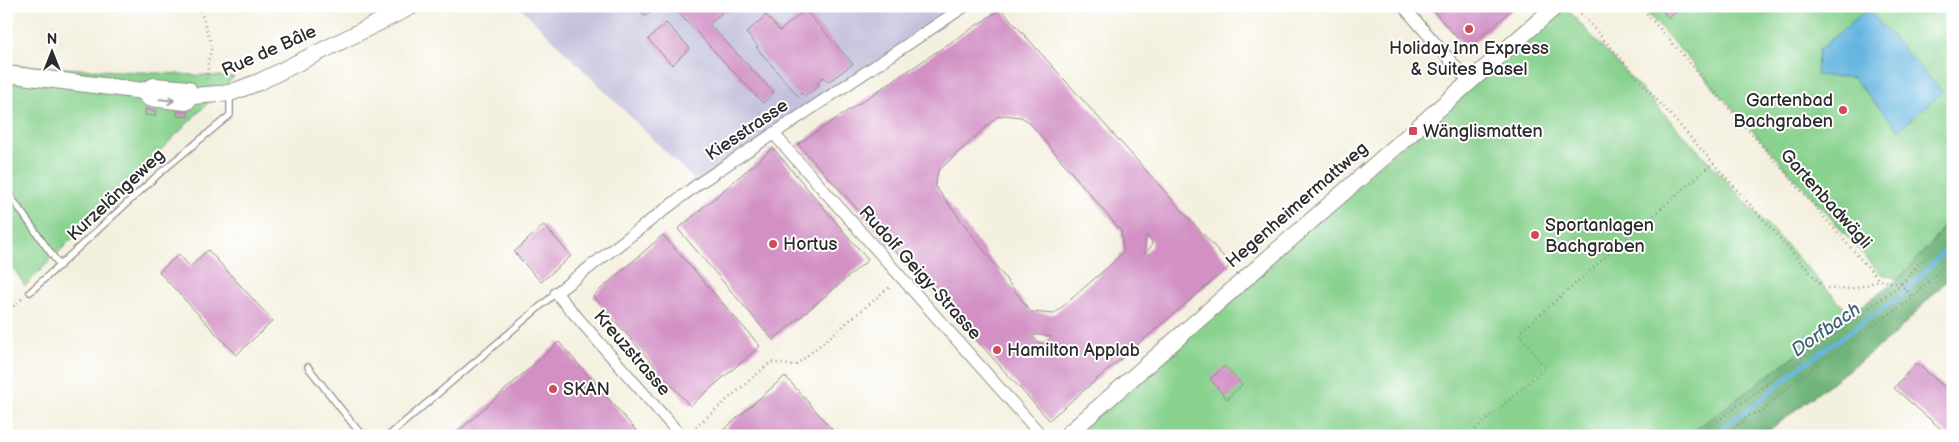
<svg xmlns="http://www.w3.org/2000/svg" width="1959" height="442" viewBox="0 0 1959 442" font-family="'Balsamiq Sans',sans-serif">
<rect width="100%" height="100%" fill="#fff"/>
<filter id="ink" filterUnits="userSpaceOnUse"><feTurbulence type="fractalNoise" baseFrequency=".02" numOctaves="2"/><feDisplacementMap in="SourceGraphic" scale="10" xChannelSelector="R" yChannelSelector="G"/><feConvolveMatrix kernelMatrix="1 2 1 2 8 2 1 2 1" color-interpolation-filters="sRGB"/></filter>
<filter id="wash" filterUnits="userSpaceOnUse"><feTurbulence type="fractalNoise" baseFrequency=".0096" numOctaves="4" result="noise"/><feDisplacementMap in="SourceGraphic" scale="20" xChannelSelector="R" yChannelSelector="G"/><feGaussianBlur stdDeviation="1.12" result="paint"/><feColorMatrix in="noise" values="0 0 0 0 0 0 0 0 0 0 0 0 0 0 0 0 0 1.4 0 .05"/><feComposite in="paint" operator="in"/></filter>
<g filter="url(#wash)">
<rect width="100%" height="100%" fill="#f4f0df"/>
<path fill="#c3c1db" d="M519,6H965L698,184Z"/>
<g fill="#88d28e" stroke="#5a7e5c">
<path d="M1564,6L1850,314L1688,436H1066Z"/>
<path d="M1641,6H1953V213L1931,244L1898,279L1881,274Z"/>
<path d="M6,65L234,77L25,286L6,257Z"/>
</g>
<path fill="#6eb479" stroke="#4c7052" d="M1953,213V274L1895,334L1762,436H1687L1898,279L1931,244Z"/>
<path fill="#65b5e0" stroke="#487086" d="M1867,9L1943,92L1899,130L1853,78L1816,75L1819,50Z"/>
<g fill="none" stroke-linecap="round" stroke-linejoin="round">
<path stroke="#65b5e0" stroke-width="4.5" d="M1710,436L1760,401L1797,369L1905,293L1953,242"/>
</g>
<g id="blocks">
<g fill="#d290c5" fill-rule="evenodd">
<path d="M636,6H657L645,16Z"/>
<path d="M672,6H734L728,12L725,10L709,24L774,93L763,103Z"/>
<path d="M1429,6H1478L1480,8L1482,6H1516L1467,49Z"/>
<path d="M1658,6H1682L1669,18Z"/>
<path d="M1001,9L1231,265L1049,420L798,144ZM1005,115L1021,117L1028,121L1121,231L1123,251L1118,258L1054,314L1031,312L935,186L938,171L997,117ZM1146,235L1152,241L1151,247L1144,254ZM1032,335H1041L1051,337L1045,343H1039Z"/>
<path d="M805,10L853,64L828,82L823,77L817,82L819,85L805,97L802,93L798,96L756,47L758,46L746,33L766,15L780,31Z"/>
<path d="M666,23L690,48L672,65L648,39Z"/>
<path d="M145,109L156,111L155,116L145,115Z"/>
<path d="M177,111H188V117L177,116Z"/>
<path d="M773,148L868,260L773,340L678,229Z"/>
<path d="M544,225L571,256L541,282L514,252Z"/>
<path d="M663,235L760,346L690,406L593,296Z"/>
<path d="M208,250L273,321L236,355L159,272L179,254L190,267Z"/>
<path d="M559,342L641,436H453Z"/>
<path d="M1916,363L1953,394V436H1949L1894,388Z"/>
<path d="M1225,366L1242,385L1227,399L1210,379Z"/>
<path d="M785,376L838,436H723L720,433Z"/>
</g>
</g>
</g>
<g filter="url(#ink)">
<use href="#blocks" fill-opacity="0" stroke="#908e85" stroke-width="1"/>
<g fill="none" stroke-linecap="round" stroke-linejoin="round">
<g stroke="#908e85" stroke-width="8">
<g id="lane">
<path d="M6,190L60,266"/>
<path d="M30,292L161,172L230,115V95"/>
<path d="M308,367L356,428L365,436"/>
<path d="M388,436L556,293"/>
</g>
</g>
<g stroke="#908e85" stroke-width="13">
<g id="street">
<path d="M1403,6L1469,82"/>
<path d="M773,133L1042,436"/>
<path d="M681,436L556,293L698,184L965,6"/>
</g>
</g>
<g stroke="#908e85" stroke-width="18">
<g id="secondary">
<path d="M6,74L143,91L154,86L188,89L192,96"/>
<path d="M143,91L149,98L186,102L192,96L230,93L259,82L412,6"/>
<path d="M1066,436L1556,6"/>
</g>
</g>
<g stroke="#908e85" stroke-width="2.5" stroke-dasharray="1 4" stroke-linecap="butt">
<path d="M199,6L212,46L208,62L207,79"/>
<path d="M1574,6L1823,287C1844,292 1860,288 1879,280"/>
<path d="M1640,6L1879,280L1901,284L1913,298"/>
<path d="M1571,12L1577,6"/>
<path d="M6,313L24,297"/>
<path d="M692,430L771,362L795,366L892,285"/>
<path d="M1468,436L1545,368L1519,333L1713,163"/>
<path d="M1697,436L1901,284L1935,246L1953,221"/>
<path d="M1727,436L1748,416L1763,411L1787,387L1824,359L1913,298L1953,256"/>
</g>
<use href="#lane" stroke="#fff" stroke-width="5.5"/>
<use href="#street" stroke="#fff" stroke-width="11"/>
<use href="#secondary" stroke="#fff" stroke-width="16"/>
</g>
<defs><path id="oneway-shaft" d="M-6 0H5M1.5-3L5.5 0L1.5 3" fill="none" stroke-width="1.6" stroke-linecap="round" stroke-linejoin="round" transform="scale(1.25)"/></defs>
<use stroke="#a0a0a0" href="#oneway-shaft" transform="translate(167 100) rotate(5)"/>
</g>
<g fill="#d1495b" stroke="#fff" stroke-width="2">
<circle cx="1469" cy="29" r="5"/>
<circle cx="1843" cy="110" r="5"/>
<rect x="1408" y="126" width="10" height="10" rx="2.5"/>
<circle cx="1535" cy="235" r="5"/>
<circle cx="773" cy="244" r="5"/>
<circle cx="997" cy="350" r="5"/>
<circle cx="553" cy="389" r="5"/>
</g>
<g text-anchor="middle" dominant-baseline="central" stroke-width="4" stroke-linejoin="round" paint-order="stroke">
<g font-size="18" fill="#2b2b2b" stroke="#fff" text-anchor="start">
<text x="1469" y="48" text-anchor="middle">Holiday Inn Express<tspan x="1469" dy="21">&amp; Suites Basel</tspan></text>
<text x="1833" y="100" text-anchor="end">Gartenbad<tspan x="1833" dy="21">Bachgraben</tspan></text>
<text x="1423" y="131">Wänglismatten</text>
<text x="1545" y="225">Sportanlagen<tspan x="1545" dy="21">Bachgraben</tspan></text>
<text x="783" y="244">Hortus</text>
<text x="1007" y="350">Hamilton Applab</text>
<text x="563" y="389">SKAN</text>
</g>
<g font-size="18" fill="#2b2b2b" stroke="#fff">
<text transform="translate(269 51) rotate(-24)">Rue de Bâle</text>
<text transform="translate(747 130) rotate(-34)">Kiesstrasse</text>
<text transform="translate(116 195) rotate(-43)">Kurzelängeweg</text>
<text transform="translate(1826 199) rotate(48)">Gartenbadwägli</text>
<text transform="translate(1297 205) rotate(-41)">Hegenheimermattweg</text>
<text transform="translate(920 273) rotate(48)">Rudolf Geigy-Strasse</text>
<text transform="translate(632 353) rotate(49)">Kreuzstrasse</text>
</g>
<g font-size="19" font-style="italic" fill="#426273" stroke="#fff">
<text transform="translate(1826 330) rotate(-35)">Dorfbach</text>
</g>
</g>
<rect width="1959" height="442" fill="none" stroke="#fff" stroke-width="25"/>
<g transform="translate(52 52)" stroke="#ffffff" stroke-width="4" paint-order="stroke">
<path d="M0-4L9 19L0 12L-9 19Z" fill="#2b2b2b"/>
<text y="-8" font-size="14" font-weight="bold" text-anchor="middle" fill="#2b2b2b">N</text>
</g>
</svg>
